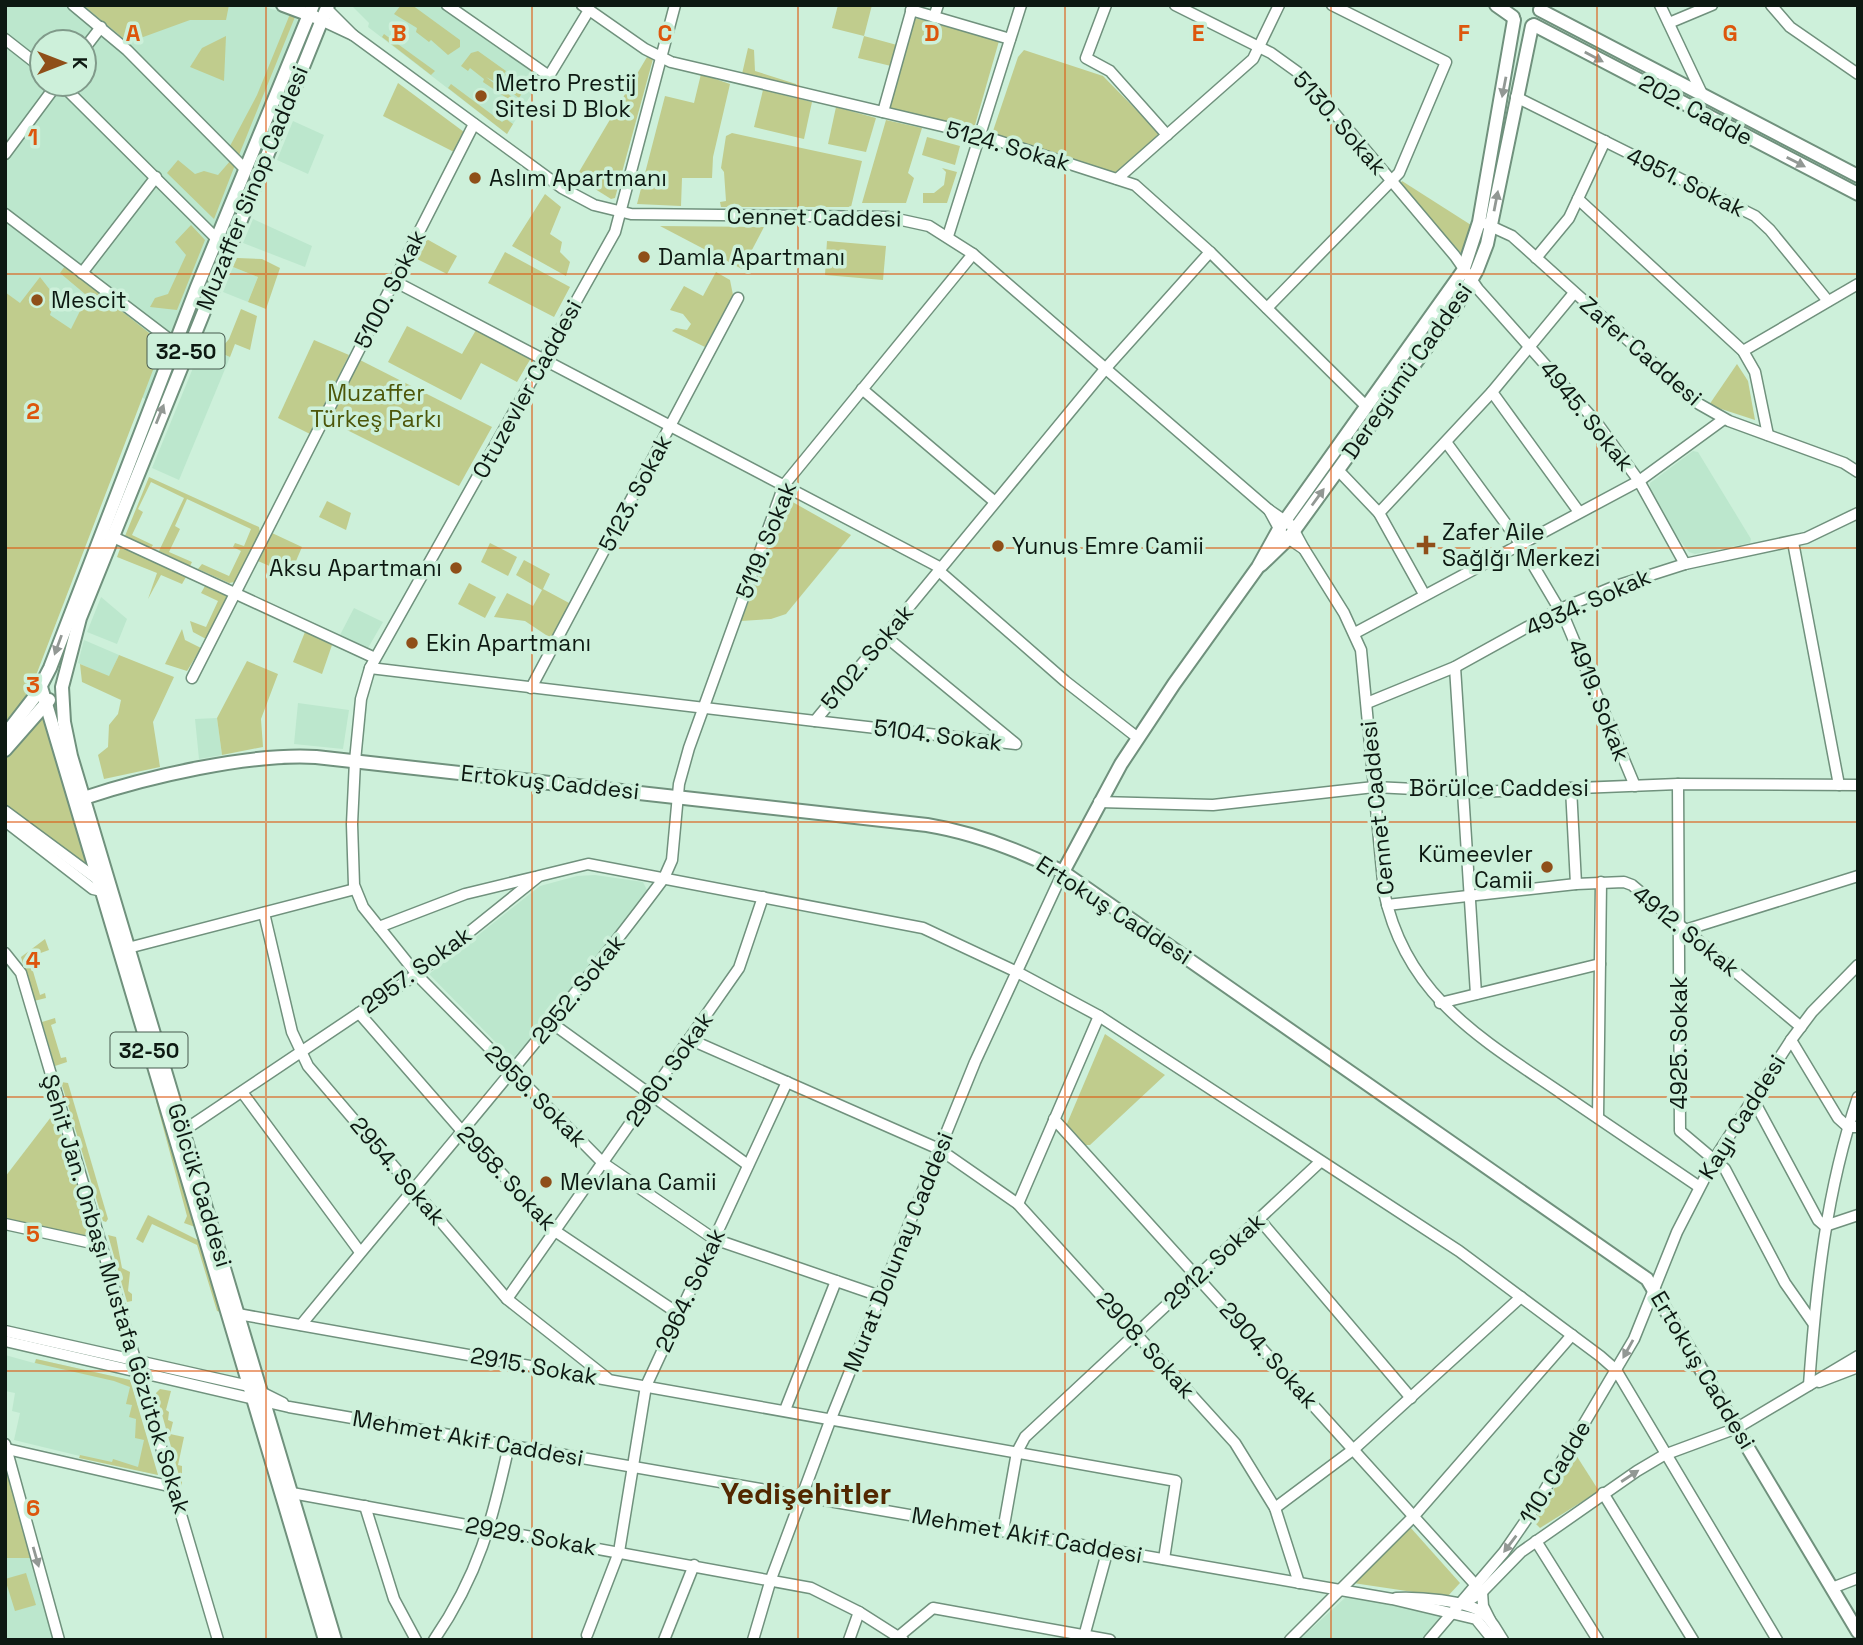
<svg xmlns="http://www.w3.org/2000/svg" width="1863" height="1645" viewBox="0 0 1863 1645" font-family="'Space Grotesk',sans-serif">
<rect width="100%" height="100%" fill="#cdf0da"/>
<g fill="#bce7cd" fill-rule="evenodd">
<path d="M5,5H257L290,14L299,21L146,400L5,292ZM42,42H84V84H42Z"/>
<path d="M351,5H439L542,77L507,134L368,27L369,23Z"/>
<path d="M293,121L324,135L308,174L277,160Z"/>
<path d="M253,219L312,246L305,267L243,243Z"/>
<path d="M233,267L258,277L248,302L223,292Z"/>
<path d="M202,346L230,357L179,480L152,468Z"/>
<path d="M1693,451L1698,452L1751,539L1750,543L1695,554L1689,552L1675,534L1650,490V483Z"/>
<path d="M101,597L127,619L117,644L87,632Z"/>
<path d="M354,608L383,622L368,648L340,635Z"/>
<path d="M84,640L119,655L109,677L78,663Z"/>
<path d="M298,703L349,710L343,749L294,744Z"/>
<path d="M217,718L222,755L199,759L195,719Z"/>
<path d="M595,875L643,882L647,890L558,1009L512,1059L429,974L540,886L577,876Z"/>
<path d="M5,1355L34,1363L36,1359L130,1380L158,1475L14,1440L20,1413L12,1411L15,1393L5,1391Z"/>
<path d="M5,1558H32L54,1640H5Z"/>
<path d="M1346,1597L1393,1604L1444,1617L1424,1640H1299Z"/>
</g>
<g fill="#c0cc8d">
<path d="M83,5H229L226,20H190L135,40L123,38Z"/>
<path d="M401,5H412L460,40V47L448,55L431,40L429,42L416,32L417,28L394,14Z"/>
<path d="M838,5H872L864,36L897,45L891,66L858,58L864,36L832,28Z"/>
<path d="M290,14L295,17L239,155L230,146L257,95Z"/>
<path d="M915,18L999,41L975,125L970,128L889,109Z"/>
<path d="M308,29L312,31L231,228L227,226Z"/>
<path d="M384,34L435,71L431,75L382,37Z"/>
<path d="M226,36L224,81L190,67L202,48Z"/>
<path d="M748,48L754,50L755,71L796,84L800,89L742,74Z"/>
<path d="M1024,50L1103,76L1160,134L1115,174L995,136L993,131L1018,57Z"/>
<path d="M478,51L506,71L497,83L486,77L517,101L512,109L507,106L511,101L483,82L484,79L470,68L468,71L461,66L471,53Z"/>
<path d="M647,57L653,59L615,198L611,199L576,177Z"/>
<path d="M507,72L527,85L519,98L499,83Z"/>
<path d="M701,74L730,84L713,157L712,178H682L681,206L637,204L665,96L694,103Z"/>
<path d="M398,83L464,132L454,152L383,116Z"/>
<path d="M451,84L502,122L506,119L513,124L507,134L448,88Z"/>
<path d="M763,90L812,102L804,139L754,127Z"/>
<path d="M836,107L876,118L866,152L828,144Z"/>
<path d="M886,120L922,128L908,173L914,178L906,203H862Z"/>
<path d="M732,133L862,161L851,207H721L720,202L726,201L724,172L721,168L726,136Z"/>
<path d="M927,137L960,146L955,165L922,155Z"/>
<path d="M178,160L195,174L204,171L218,175L231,160L235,165L214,219L167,173Z"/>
<path d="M942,168L957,172L947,203H923V193H934L944,185L946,172Z"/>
<path d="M1402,181L1471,225L1462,254L1399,185Z"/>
<path d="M545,194L561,207L550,234L562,242L560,252L570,262L566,276L512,246Z"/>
<path d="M191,225L205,240L177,310L150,307L155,298L168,294L186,255L175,242Z"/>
<path d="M660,226L764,227L742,269Z"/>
<path d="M423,237L457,256L447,274L413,257Z"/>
<path d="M827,241L886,246L883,280L825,275Z"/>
<path d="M505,252L570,287L554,317L488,283Z"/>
<path d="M237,258L262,259L280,268L266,309L248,302L258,277L233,267Z"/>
<path d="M65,266L163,344L35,678L18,710L5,726V292L20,303L40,277L54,295L49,300L53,306L50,315L71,329L86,299L85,294L60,273Z"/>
<path d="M716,272L730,280L733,295L705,347L672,331L676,328L687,330L691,324L683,314L670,310L684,286L703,296Z"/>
<path d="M241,309L257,316L250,350L235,344L230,357L218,352L229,339Z"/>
<path d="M407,326L462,354L476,330L531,358L517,382L481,363L461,400L388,362Z"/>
<path d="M314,340L349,355L310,434L278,418Z"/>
<path d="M360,360L492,427L459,486L329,421Z"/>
<path d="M1737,364L1748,381L1755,420L1709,405Z"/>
<path d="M149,477L259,527L260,532L235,582L229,583L198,569L202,564L229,576L241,551L233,547L235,543L244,546L251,529L187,499L175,526L180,529L169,552L192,562L190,566L159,551L184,498L151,482L138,509L143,512L132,535L153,545L151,548L125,536Z"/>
<path d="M789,500L851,535L786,614L771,619L741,621Z"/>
<path d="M327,501L351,513L346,530L319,517Z"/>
<path d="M272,533L302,547L290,575L258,561Z"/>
<path d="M490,543L517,557L508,576L481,562Z"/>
<path d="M121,546L186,577L182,584L161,575L148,599L157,573L117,557Z"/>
<path d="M524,560L550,574L543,589L571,604L552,639L525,621L494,617L507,593L533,606L542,590L516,575Z"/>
<path d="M469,583L496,597L485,618L458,604Z"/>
<path d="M205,586L227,596L206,639L193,632L190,621L206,627L218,601L201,593Z"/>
<path d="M182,629L185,640L201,648L187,671L165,664Z"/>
<path d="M305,632L332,645L322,674L293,662Z"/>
<path d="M119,655L174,677L153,722L160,767L104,779L98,755L108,747L109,725L118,714L121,700L82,682L80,664L109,676Z"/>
<path d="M247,661L278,674L261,719L263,747L222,755L217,718Z"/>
<path d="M44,713L90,869L5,804V757Z"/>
<path d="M45,939L49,950L35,955V959L30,961L40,995L45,993L46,998L34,1001L21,957Z"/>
<path d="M55,1018L56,1023L51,1025L61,1058L66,1057L67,1062L55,1066L42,1022Z"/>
<path d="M1105,1034L1165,1075L1090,1145H1083L1066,1126Z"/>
<path d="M61,1082L68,1083L108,1219L106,1222L103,1221Z"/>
<path d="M161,1100L198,1228L184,1223L187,1216L156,1101Z"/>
<path d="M51,1117L56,1118L92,1229V1235L87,1238L5,1222V1177Z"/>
<path d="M148,1215L202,1242L224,1313L217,1311L197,1245L152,1224L143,1243L136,1239Z"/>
<path d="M108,1235L116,1237L122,1268L130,1272L128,1291L132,1294V1301L127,1302Z"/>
<path d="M36,1359L130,1380L158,1475L79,1458L80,1455L112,1462L113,1459L138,1467L144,1440L135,1438L136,1419L129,1417L132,1405L126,1404L130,1387L114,1381L35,1363Z"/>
<path d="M160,1389L171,1391L166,1410L169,1412L168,1420L173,1422L170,1434L184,1437L178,1465L182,1466V1486L156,1393Z"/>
<path d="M1576,1455L1599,1491L1540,1528L1533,1521Z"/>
<path d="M5,1460L32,1558H5Z"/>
<path d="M1410,1527L1460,1583L1447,1597L1353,1583Z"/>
<path d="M26,1573L36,1605L15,1611L5,1579Z"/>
</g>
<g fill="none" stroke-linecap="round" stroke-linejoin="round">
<g stroke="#70917d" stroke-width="13">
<g id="minor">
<path d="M73,5L127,50L245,169"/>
<path d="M447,5L549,76L589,10"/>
<path d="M582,5L645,49L671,62L980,135L1135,185L1210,252L1367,407"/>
<path d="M675,5L615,232L370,668L361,699L355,761L352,824L354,885L363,907L419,977L603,1163L714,1239L880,1296"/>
<path d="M1106,5L1086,58L1110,71L1167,135"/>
<path d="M1175,5L1271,53L1303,76L1455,256L1478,289L1597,423L1639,481L1685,564"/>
<path d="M1660,5L1703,96"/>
<path d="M1771,5L1790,27L1858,74"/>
<path d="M911,10L1010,39"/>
<path d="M934,17L938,5"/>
<path d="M321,20L353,35L326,8"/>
<path d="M1669,23L1712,5"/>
<path d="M353,35L562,188L594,205L631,214L888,217L929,226L973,254L1269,510"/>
<path d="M5,39L42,68"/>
<path d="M84,49L101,27"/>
<path d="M61,84L227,249"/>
<path d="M1516,97L1755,216L1770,230L1828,301"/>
<path d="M883,112L913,5"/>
<path d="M5,154L57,84"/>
<path d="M1117,179L1253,59L1279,5"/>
<path d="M1578,199L1743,351L1755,372L1768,435"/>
<path d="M5,214L186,352"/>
<path d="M1486,224L1512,236L1699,404L1729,421L1844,463L1858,472"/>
<path d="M948,236L1021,5"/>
<path d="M1536,258L1569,218L1605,141"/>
<path d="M82,273L156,177"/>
<path d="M394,281L941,568"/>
<path d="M1267,308L1399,173L1446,62L1332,5"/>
<path d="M1743,351L1858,284"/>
<path d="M862,389L995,502"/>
<path d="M1492,392L1579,512"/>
<path d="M1446,442L1520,543L1565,619L1635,786"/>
<path d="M1338,470L1379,513L1424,594"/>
<path d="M1269,510L1291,525L1304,549L1282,534Z"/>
<path d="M1379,513L1492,392L1574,293"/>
<path d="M111,536L375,658"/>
<path d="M1793,542L1839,785"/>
<path d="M1304,549L1344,613L1361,650L1384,892C1406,996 1480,1038 1561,1093C1607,1124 1653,1155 1698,1186"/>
<path d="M939,571L1065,681L1138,738"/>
<path d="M1355,633L1639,481L1724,419"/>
<path d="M1455,667L1476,994"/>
<path d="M370,668L815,721L1106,368L1210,252"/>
<path d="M192,678L474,124"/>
<path d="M531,688L738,298"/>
<path d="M1367,703L1455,667L1560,609L1613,587L1685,564L1806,538L1858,513"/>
<path d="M815,721L1016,744L885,636"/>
<path d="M1678,784L1680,1131L1725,1169L1785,1283L1813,1323"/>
<path d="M1571,788L1576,884"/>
<path d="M1099,802L1213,805L1374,787L1477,792L1678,784L1858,785"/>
<path d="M5,811L101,882"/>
<path d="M5,821L93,889L107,892"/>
<path d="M1387,905L1576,884L1624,882L1632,885L1801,1027"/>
<path d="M264,913L292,1032L308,1066L507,1299L607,1378"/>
<path d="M379,927L465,894L535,877"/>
<path d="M1685,930L1858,876"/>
<path d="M128,948L355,889"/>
<path d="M5,953L21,973L218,1640"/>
<path d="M1440,1003L1600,964"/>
<path d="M359,1013L461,1130L555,1231L679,1314"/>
<path d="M553,1024L748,1165"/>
<path d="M689,1039L939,1149L1018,1204L1235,1443L1275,1508L1299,1583"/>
<path d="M1791,1040L1838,1118L1848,1127H1858"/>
<path d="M242,1092L360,1252"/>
<path d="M1753,1099L1818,1220L1825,1226L1858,1215"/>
<path d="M1598,1118L1601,882"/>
<path d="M1054,1119L1482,1592L1483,1606L1490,1620"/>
<path d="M183,1131L417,974L539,876L588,864L923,928L1017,972L1099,1016L1459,1251L1600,1356L1616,1370L1777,1640"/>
<path d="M1018,1204L1099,1016"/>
<path d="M1259,1219L1411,1398"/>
<path d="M5,1224L101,1245"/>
<path d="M507,1299L739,968L763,897"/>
<path d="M238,1314L1176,1481L1164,1559"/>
<path d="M301,1325C423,1176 549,1032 664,878L672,860L679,784L689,748L784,485L973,254"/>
<path d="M5,1331L249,1386L283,1403"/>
<path d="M5,1341L289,1407L1392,1599L1476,1619L1493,1640"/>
<path d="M1819,1382L1858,1367"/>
<path d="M1809,1385C1816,1288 1826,1190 1858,1097"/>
<path d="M785,1410L836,1281"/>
<path d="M5,1444L59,1640"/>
<path d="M7,1449L173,1487"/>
<path d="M292,1493L811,1588L859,1612L903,1640"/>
<path d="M1603,1493L1693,1640"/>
<path d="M365,1506L394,1599L416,1640"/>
<path d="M1275,1508L1354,1449L1521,1297"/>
<path d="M1003,1531L1017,1452L1025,1437L1320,1162"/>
<path d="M1536,1541L1598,1640"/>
<path d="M1832,1588L1858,1578"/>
<path d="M1396,1598C1417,1597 1466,1600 1483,1613C1492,1620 1497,1631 1503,1640"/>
<path d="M1463,1604L1482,1592L1521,1552L1637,1471L1664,1455L1737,1428L1858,1356"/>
<path d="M587,1635L619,1552L646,1386L787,1082"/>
<path d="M898,1637L933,1608L1110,1640"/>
<path d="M434,1640C479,1574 492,1522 509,1445"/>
<path d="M664,1640L694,1565"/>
<path d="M753,1640L771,1579L830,1421L908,1227L975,1062L1063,872"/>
<path d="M849,1640L859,1612"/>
<path d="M1083,1640L1108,1549"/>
<path d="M1290,1640L1414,1516L1572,1335"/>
<path d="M1429,1640L1504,1552L1533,1510L1634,1339L1677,1232L1715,1158L1791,1040L1812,1012L1858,965"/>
</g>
</g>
<g stroke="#70917d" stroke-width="16">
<g id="major">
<path d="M283,5L315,17"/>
<path d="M328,5L80,618L62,687L64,722L71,756L335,1640"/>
<path d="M1496,5L1513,17"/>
<path d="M1540,10L1858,176"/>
<path d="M1534,25L1858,194"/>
<path d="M1261,565L1288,539L1455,308L1477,270L1487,244L1532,26"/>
<path d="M41,687L325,1640"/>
<path d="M5,735L36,695L50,668L197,287L313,5"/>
<path d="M5,750L49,700"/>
<path d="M84,798C147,777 249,753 316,757L927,825C976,833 1019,850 1063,872L1647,1279L1858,1632"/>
<path d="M1063,872L1121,764L1174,684L1258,567L1279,529L1463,271L1479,222L1514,20"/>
</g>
</g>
<use href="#minor" stroke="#fff" stroke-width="10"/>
<use href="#major" stroke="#fff" stroke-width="12"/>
</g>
<defs><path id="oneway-solid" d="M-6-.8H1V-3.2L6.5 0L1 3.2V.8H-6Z" transform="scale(1.75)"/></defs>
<g fill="#929894">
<use href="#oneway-solid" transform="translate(1594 57) rotate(28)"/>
<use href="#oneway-solid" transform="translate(1504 87) rotate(101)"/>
<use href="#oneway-solid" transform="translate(1796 162) rotate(27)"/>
<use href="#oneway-solid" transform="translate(1496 201) rotate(-79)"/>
<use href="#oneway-solid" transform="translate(160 414) rotate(-68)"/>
<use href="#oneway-solid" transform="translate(1318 497) rotate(-54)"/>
<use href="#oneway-solid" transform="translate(58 645) rotate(110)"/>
<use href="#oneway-solid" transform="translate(1628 1349) rotate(119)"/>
<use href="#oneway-solid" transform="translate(1630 1476) rotate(-33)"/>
<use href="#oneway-solid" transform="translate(1510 1544) rotate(127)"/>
<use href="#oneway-solid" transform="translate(36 1557) rotate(74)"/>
</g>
<path fill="none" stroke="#dd560c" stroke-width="2" stroke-opacity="0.55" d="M266,5V1640M532,5V1640M798,5V1640M1065,5V1640M1331,5V1640M1597,5V1640M5,274H1858M5,548H1858M5,822H1858M5,1097H1858M5,1371H1858"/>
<g fill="#8f4f19" stroke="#cdf0da" stroke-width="2.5">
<circle cx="481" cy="96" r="7"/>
<circle cx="475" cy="178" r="7"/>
<circle cx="644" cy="257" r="7"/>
<circle cx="37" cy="300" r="7"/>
<path d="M1422.5 534.5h7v7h7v7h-7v7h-7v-7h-7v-7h7z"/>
<circle cx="998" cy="546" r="7"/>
<circle cx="456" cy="568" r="7"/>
<circle cx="412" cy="643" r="7"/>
<circle cx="1547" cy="867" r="7"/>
<circle cx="546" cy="1182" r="7"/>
</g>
<g text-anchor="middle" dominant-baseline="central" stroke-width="7" stroke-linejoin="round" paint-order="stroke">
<g fill="#cdf0da" stroke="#475a4e" stroke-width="2">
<rect x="147.5" y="333.5" width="77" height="35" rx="5"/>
<rect x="110.5" y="1032.5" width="77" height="35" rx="5"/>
</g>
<g font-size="21" font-weight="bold" fill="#0d1912">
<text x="186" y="351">32-50</text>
<text x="149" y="1050">32-50</text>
</g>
<g font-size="23" fill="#0d1912" stroke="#cdf0da" text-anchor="start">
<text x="495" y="83">Metro Prestij<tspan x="495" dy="26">Sitesi D Blok</tspan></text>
<text x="489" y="178">Aslım Apartmanı</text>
<text x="658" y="257">Damla Apartmanı</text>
<text x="51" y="300">Mescit</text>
<text x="1442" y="532">Zafer Aile<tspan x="1442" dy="26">Sağlğı Merkezi</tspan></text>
<text x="1012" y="546">Yunus Emre Camii</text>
<text x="442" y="568" text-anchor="end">Aksu Apartmanı</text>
<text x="426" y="643">Ekin Apartmanı</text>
<text x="1533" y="854" text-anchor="end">Kümeevler<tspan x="1533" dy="26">Camii</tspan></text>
<text x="560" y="1182">Mevlana Camii</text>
</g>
<g font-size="23" fill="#0d1912" stroke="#cdf0da">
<text transform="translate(1696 110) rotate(28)">202. Cadde</text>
<text transform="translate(1340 123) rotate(49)">5130. Sokak</text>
<text transform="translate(1008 146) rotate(16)">5124. Sokak</text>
<text transform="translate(1686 182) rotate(26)">4951. Sokak</text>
<text transform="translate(252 188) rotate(-68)">Muzaffer Sinop Caddesi</text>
<text transform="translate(814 217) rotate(1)">Cennet Caddesi</text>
<text transform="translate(390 289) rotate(-63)">5100. Sokak</text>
<text transform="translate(1641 351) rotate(41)">Zafer Caddesi</text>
<text transform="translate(1407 371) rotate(-55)">Deregümü Caddesi</text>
<text transform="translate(527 389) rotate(-61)">Otuzevler Caddesi</text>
<text transform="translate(1587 416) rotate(51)">4945. Sokak</text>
<text transform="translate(635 493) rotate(-62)">5123. Sokak</text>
<text transform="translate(766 540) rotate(-68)">5119. Sokak</text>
<text transform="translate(1588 602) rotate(-24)">4934. Sokak</text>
<text transform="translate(867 657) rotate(-50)">5102. Sokak</text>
<text transform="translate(1599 700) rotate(68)">4919. Sokak</text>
<text transform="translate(938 735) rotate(7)">5104. Sokak</text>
<text transform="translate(550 782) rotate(6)">Ertokuş Caddesi</text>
<text x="1499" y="788">Börülce Caddesi</text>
<text transform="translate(1377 808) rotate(-96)">Cennet Caddesi</text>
<text transform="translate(1114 910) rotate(33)">Ertokuş Caddesi</text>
<text transform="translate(1686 931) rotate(39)">4912. Sokak</text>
<text transform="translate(416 970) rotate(-36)">2957. Sokak</text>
<text transform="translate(578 989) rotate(-51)">2952. Sokak</text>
<text transform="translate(1679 1043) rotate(-90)">4925. Sokak</text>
<text transform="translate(669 1069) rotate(-55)">2960. Sokak</text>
<text transform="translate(536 1096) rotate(45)">2959. Sokak</text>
<text transform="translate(1742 1117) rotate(-58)">Kayı Caddesi</text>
<text transform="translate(398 1171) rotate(50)">2954. Sokak</text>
<text transform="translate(507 1178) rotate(47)">2958. Sokak</text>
<text transform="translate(200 1185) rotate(73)">Gölcük Caddesi</text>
<text transform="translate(898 1252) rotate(-68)">Murat Dolunay Caddesi</text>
<text transform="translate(1214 1261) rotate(-43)">2912. Sokak</text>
<text transform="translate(690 1290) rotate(-65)">2964. Sokak</text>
<text transform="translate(116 1294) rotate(73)">Şehit Jan. Onbaşı Mustafa Gözütok Sokak</text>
<text transform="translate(1146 1345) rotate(48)">2908. Sokak</text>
<text transform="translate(1269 1355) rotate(48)">2904. Sokak</text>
<text transform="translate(534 1366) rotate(10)">2915. Sokak</text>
<text transform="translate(1703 1370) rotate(59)">Ertokuş Caddesi</text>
<text transform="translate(468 1438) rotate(10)">Mehmet Akif Caddesi</text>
<text transform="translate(1555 1472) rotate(-59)">110. Cadde</text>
<text transform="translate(1027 1535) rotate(10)">Mehmet Akif Caddesi</text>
<text transform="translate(531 1536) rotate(10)">2929. Sokak</text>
</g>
<g font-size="23" fill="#4c5609" stroke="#cdf0da">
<text x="376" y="393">Muzaffer<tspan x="376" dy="26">Türkeş Parkı</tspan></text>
</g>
<g font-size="30" font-weight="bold" fill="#522700" stroke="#cdf0da">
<text x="806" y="1493">Yedişehitler</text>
</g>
</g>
<g font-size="23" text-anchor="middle" font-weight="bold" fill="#dd560c" stroke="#cdf0da" stroke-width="7" stroke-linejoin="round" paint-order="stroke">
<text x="133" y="41">A</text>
<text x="399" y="41">B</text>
<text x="665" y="41">C</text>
<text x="932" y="41">D</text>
<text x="1198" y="41">E</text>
<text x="1464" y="41">F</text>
<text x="1730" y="41">G</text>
<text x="33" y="145">1</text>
<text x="33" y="419">2</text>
<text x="33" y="693">3</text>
<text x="33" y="968">4</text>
<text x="33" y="1242">5</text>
<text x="33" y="1516">6</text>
</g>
<rect width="1863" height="1645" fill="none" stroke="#0d1912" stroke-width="14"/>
<g transform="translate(63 63) rotate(90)"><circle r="33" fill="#cdf0da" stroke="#809a8a" stroke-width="2"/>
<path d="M0-5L12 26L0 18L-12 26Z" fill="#8f4f19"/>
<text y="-10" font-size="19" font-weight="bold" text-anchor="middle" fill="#0d1912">K</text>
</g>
</svg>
